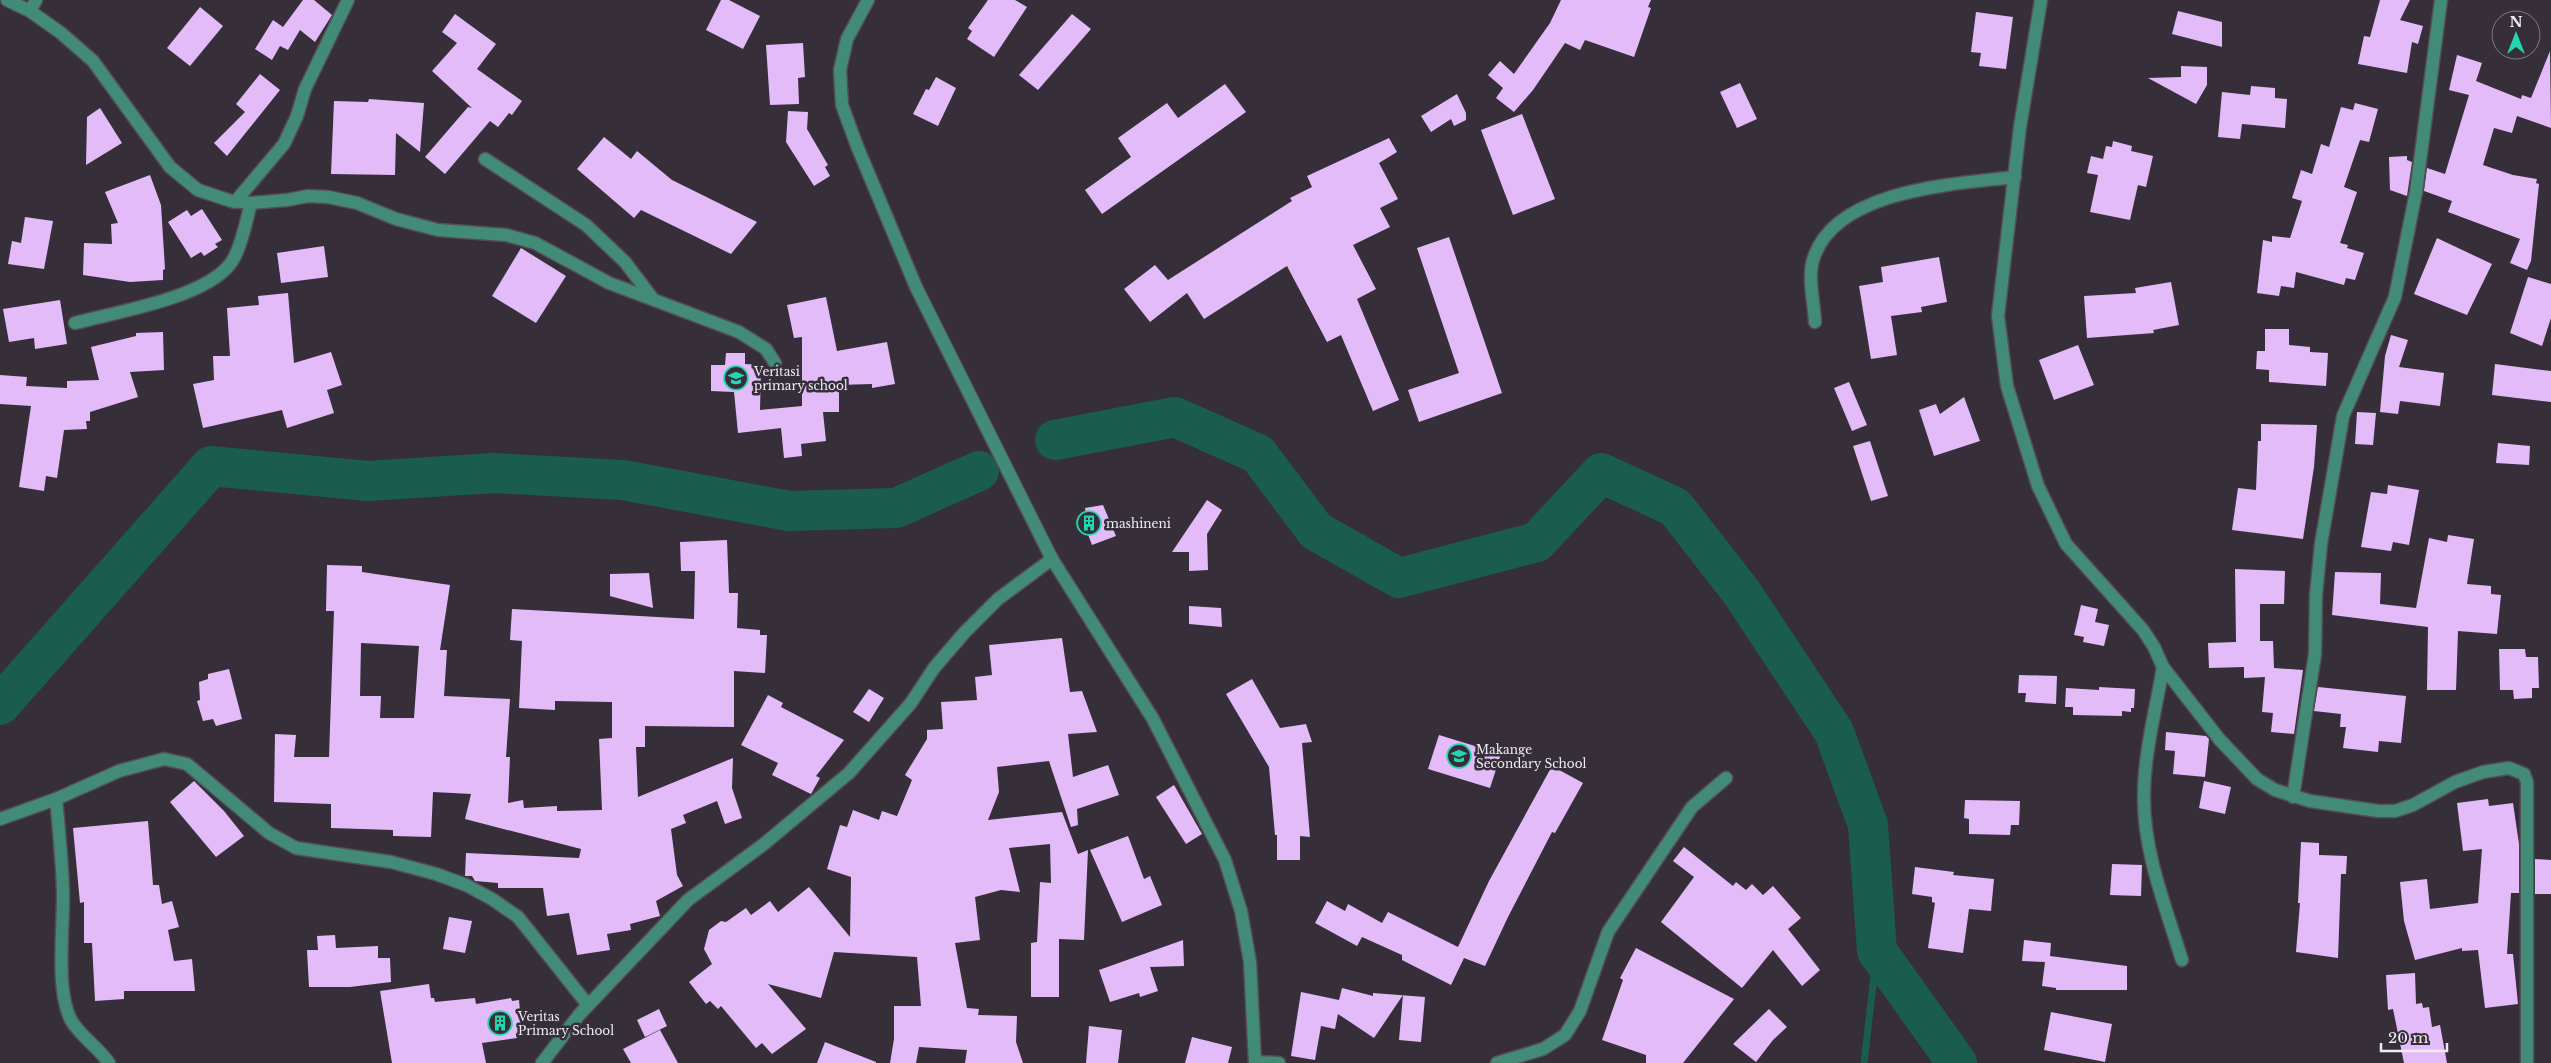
<svg xmlns="http://www.w3.org/2000/svg" width="2551" height="1063" viewBox="0 0 2551 1063" font-family="'Libre Baskerville',serif">
<rect width="100%" height="100%" fill="#362f3a"/>
<g fill="none" stroke-linecap="round" stroke-linejoin="round">
<path stroke="#1a5d4d" stroke-width="7" d="M1864,1063L1877,951"/>
<g stroke="#1a5d4d" stroke-width="40">
<path d="M1055,440L1175,417L1258,454L1316,531L1399,578L1537,542L1601,473L1675,507L1742,593L1834,732L1868,825L1877,951L1957,1063"/>
<path d="M0,705L211,466L368,481L494,473L623,480L789,511L896,508L979,471"/>
</g>
</g>
<g fill="#e4bbf9" fill-rule="evenodd">
<path d="M303,0H314L332,15L315,42L300,30L288,50L280,46L272,60L255,49L273,20L283,27Z"/>
<path d="M721,0H729L760,16L743,49L706,30Z"/>
<path d="M988,0H1015L1027,7L994,57L967,39L972,31L968,28Z"/>
<path d="M1561,0H1651L1648,7L1651,8L1634,57L1585,40L1580,50L1565,43L1533,90L1514,112L1496,98L1503,88L1488,75L1500,61L1514,74L1550,23Z"/>
<path d="M2380,0H2410L2400,20L2423,26L2418,44L2412,42L2407,73L2358,64L2364,36L2370,37Z"/>
<path d="M200,7L223,26L190,66L167,48Z"/>
<path d="M2178,11L2222,22V47L2172,34Z"/>
<path d="M1976,12L2013,17L2006,69L1979,66L1981,53L1971,52Z"/>
<path d="M455,14L496,44L477,69L522,101L512,115L509,113L498,127L490,121L445,174L425,157L468,107L472,108L432,71L457,43L442,32Z"/>
<path d="M1072,14L1091,29L1038,90L1019,75Z"/>
<path d="M803,43L805,77L798,78L799,104L770,105L766,45Z"/>
<path d="M2550,51L2551,128L2517,116L2512,133L2494,128L2483,165L2513,175L2537,179L2536,183L2539,184L2531,261L2527,270L2510,263L2520,239L2448,212L2452,201L2424,191L2427,168L2445,174L2469,95L2449,90L2457,55L2482,63L2476,81L2521,99L2522,95L2531,98Z"/>
<path d="M2181,66L2207,67V85L2196,104L2148,78L2181,77Z"/>
<path d="M260,74L280,90L227,156L214,143L245,112L236,104Z"/>
<path d="M936,77L956,88L938,126L913,114L926,89L929,90Z"/>
<path d="M1740,83L1757,119L1737,128L1720,92Z"/>
<path d="M1225,84L1246,112L1102,214L1085,190L1131,157L1118,138L1167,103L1178,118Z"/>
<path d="M2251,86L2275,88V98L2287,99L2285,128L2242,124L2240,139L2218,137L2222,92L2250,95Z"/>
<path d="M1457,94L1466,113V120L1454,126L1451,119L1431,132L1421,116Z"/>
<path d="M369,99L424,103L420,152L396,133L395,175L331,174L334,101L368,102Z"/>
<path d="M2355,103L2378,109L2369,142L2360,140L2344,187L2357,192L2340,243L2348,245L2347,248L2364,253L2355,280L2346,278L2344,285L2296,272L2294,288L2281,286L2279,296L2257,293L2263,240L2272,242V236L2290,238L2302,201L2292,198L2301,170L2312,174L2321,144L2329,147L2341,107L2353,110Z"/>
<path d="M100,108L122,143L86,165L87,117Z"/>
<path d="M788,111L808,112L807,129L828,165L825,167L830,176L814,186L786,142Z"/>
<path d="M1522,114L1555,199L1513,215L1481,130Z"/>
<path d="M604,137L631,159L637,151L672,180L757,222L731,254L641,210L634,218L577,169Z"/>
<path d="M1389,138L1397,152L1379,163L1398,199L1380,208L1390,227L1353,245L1376,289L1357,299L1399,400L1373,411L1341,335L1327,342L1287,266L1204,319L1187,293L1150,322L1124,289L1155,265L1168,280L1292,201L1290,198L1312,187L1307,176Z"/>
<path d="M2113,141L2132,146L2131,151L2153,156L2146,187L2138,185L2130,220L2090,212L2098,175L2087,173L2091,156L2103,159L2106,146L2112,147Z"/>
<path d="M2407,156V160L2412,162L2407,196L2390,190L2389,157Z"/>
<path d="M150,175L161,205L165,269L163,270V280L130,282L83,275L84,243L112,244L111,224L118,223L105,192Z"/>
<path d="M202,209L222,240L215,244L218,247L204,256L201,252L191,258L168,222L187,210L191,216Z"/>
<path d="M25,217L53,221L44,269L8,264L12,241L21,243Z"/>
<path d="M1449,237L1502,393L1419,422L1408,390L1459,373L1417,248Z"/>
<path d="M2437,238L2492,264L2467,315L2414,294Z"/>
<path d="M324,246L328,277L281,283L277,253Z"/>
<path d="M521,248L566,276L536,323L492,296Z"/>
<path d="M1939,257L1947,302L1921,307L1922,312L1891,316L1897,355L1871,359L1859,286L1883,282L1881,267Z"/>
<path d="M2528,277L2551,284V318L2542,346L2510,333Z"/>
<path d="M2171,282L2179,325L2153,330L2154,333L2087,338L2084,296L2136,293L2135,288Z"/>
<path d="M288,293L294,363L331,352L342,385L327,390L334,413L287,428L282,410L203,428L193,384L214,380L213,356H230L227,308L259,305L258,296Z"/>
<path d="M826,297L837,351L887,342L895,384L872,388V384L839,385V412H823L826,441L801,444L802,456L784,458L781,428L738,433L734,392L711,391V365H725L726,353H745V364L761,365L760,410L802,406V337L794,338L787,305Z"/>
<path d="M60,300L67,344L35,349L34,338L9,342L3,309Z"/>
<path d="M2265,329H2289V345L2310,347V352L2328,353L2326,386L2269,382V370L2256,369L2257,351H2265Z"/>
<path d="M163,332L164,370L130,372L138,397L90,412V421H86L87,429L64,430L57,478L46,476L44,491L19,487L31,406L0,404V375L27,377L26,386L67,388V381L99,380L91,347L136,336V333Z"/>
<path d="M2391,335L2408,340L2399,367L2444,373L2440,406L2400,401L2398,414L2380,412L2385,356Z"/>
<path d="M2078,345L2094,385L2054,400L2039,360Z"/>
<path d="M2495,364L2551,371V402L2492,395Z"/>
<path d="M1849,382L1867,425L1852,431L1834,388Z"/>
<path d="M1964,397L1980,441L1934,456L1919,410L1936,404L1940,414Z"/>
<path d="M2357,412L2376,413L2373,445L2355,444Z"/>
<path d="M2261,424L2317,425L2314,467L2303,539L2232,530L2238,488L2256,490L2258,441H2261Z"/>
<path d="M1870,441L1888,496L1871,501L1853,446Z"/>
<path d="M2498,443L2530,446L2529,465L2496,463Z"/>
<path d="M2388,485L2419,490L2409,545L2393,542L2391,551L2361,547L2371,492L2387,494Z"/>
<path d="M1207,500L1222,510L1207,534L1208,570L1189,571V552H1172Z"/>
<path d="M1103,505L1116,536L1092,545L1081,516H1086L1085,508Z"/>
<path d="M2448,535L2474,539L2467,584L2491,586V594L2501,595L2497,634L2458,631L2456,690H2427L2428,627L2332,615L2335,572L2381,573L2380,604L2416,608L2429,538L2447,542Z"/>
<path d="M727,540L729,593H738L737,628L760,630V635H767L765,673L734,671V727L645,726V747H636L638,797L733,758L732,788L742,818L725,824L717,801L683,815L686,823L671,829L677,875L683,886L656,901L660,916L630,924L631,930L607,934L610,950L577,955L569,913L547,916L543,888H498V883L475,881L472,876H465L466,853L579,858L581,849L465,819L471,794L433,792L431,837L393,836V830L331,828V804L274,802L275,734L296,735L294,757H329L334,611H326L327,565L362,566V572L450,585L440,650H447L444,696L510,699L506,757H510L508,803L523,800L524,808L557,806V811L602,810L599,739L612,738V702L555,701V710L519,708L522,641L510,640L512,609L694,619L695,571H681L680,542ZM361,643L419,646L414,718H380L381,696H360Z"/>
<path d="M2235,569L2285,571L2284,604H2260V641H2273L2274,668L2303,670L2294,734L2271,732L2273,713L2262,712L2265,677L2244,678V667L2209,668L2208,643L2236,642Z"/>
<path d="M649,573L653,608L610,596V574Z"/>
<path d="M2081,605L2098,609L2095,622L2109,625L2104,646L2083,642L2084,637L2074,635Z"/>
<path d="M1189,606L1221,608L1222,627L1189,624Z"/>
<path d="M1062,638L1070,692L1082,691L1097,732L1068,734L1073,777L1108,765L1119,795L1077,809L1078,825L1071,827L1049,761L997,767L999,792L988,820L1062,812L1078,854L1088,850L1084,940L1059,939V997H1031V943L1037,942L1040,882L1051,883L1050,844L1009,848L1020,892L1001,890L975,897L980,940L955,943L967,1008L979,1009L978,1015L1017,1016L1016,1042L1023,1063H965L967,1050L919,1047L916,1063H890L894,1039V1006H921L917,957L834,952L821,998L768,984L806,1029L772,1054L762,1043L756,1048L721,1006L718,1009L710,1001L706,1004L689,982L712,964L704,949L709,930L721,921L726,922L746,908L751,915L770,901L778,912L809,887L850,937L851,877L827,869L840,825L847,827L853,810L879,820L882,811L897,816L912,780L905,775L927,739V730L943,729L941,702L977,700L975,677L992,675L989,645Z"/>
<path d="M2499,649H2525L2526,657H2538L2539,688H2532V698L2514,699L2513,690H2500Z"/>
<path d="M229,669L242,719L216,726L213,719L203,721L197,701L200,700L199,682L208,679V674Z"/>
<path d="M2019,675L2057,676L2056,704L2025,702L2026,693H2018Z"/>
<path d="M1252,679L1280,728L1306,724L1312,742L1302,743L1310,837L1300,836V860H1277V835H1275L1269,767L1226,694Z"/>
<path d="M2099,687L2135,689L2134,708H2131V712L2122,711V716L2073,715V707H2065L2066,688L2099,690Z"/>
<path d="M2318,687L2406,696L2401,743L2379,741L2378,752L2343,748L2346,727H2340L2341,714L2314,711Z"/>
<path d="M869,689L884,698L869,722L853,712Z"/>
<path d="M768,695L783,703L781,707L844,740L816,776L820,778L811,794L772,775L778,763L741,745Z"/>
<path d="M2166,732L2206,736L2209,739L2205,777L2173,774L2175,751L2165,750Z"/>
<path d="M1439,735L1501,754L1490,788L1428,769Z"/>
<path d="M1552,766L1583,783L1555,833L1552,832L1508,917L1485,966L1464,958L1451,985L1402,960V955L1362,937L1357,946L1315,923L1327,901L1345,911L1348,904L1382,923L1388,912L1458,947L1489,881Z"/>
<path d="M194,781L224,811L244,836L216,857L170,802Z"/>
<path d="M2204,781L2231,787L2225,814L2199,808Z"/>
<path d="M1174,785L1202,834L1186,844L1156,797Z"/>
<path d="M2488,799L2489,806L2513,803L2519,844V893H2511L2507,954H2513L2518,1004L2485,1008L2478,950L2462,951V948L2415,960L2404,921L2400,882L2427,879L2430,909L2478,903L2482,849L2463,851L2457,803Z"/>
<path d="M1965,800L2020,801L2019,825H2011L2010,835L1969,834V819L1964,818Z"/>
<path d="M148,821L153,885H159L162,904L172,901L179,927L168,930L174,961L192,959L195,991H124V999L95,1001L92,943H84V902L80,903L73,828Z"/>
<path d="M1128,836L1144,879L1150,876L1162,905L1122,922L1090,850Z"/>
<path d="M2301,842L2319,843V855L2347,856L2346,874H2341L2338,958L2296,952L2300,903H2298Z"/>
<path d="M1684,847L1733,886L1736,882L1746,890L1752,884L1763,895L1773,886L1801,918L1788,929L1820,970L1802,986L1773,950L1742,988L1661,922L1694,877L1673,861Z"/>
<path d="M2535,859L2551,860V894H2535Z"/>
<path d="M2112,864L2142,865L2141,896L2110,895Z"/>
<path d="M1915,867L1954,872L1953,875L1994,879L1991,911L1969,909L1963,953L1928,948L1935,903L1932,902V897L1912,894Z"/>
<path d="M449,917L472,921L465,953L443,949Z"/>
<path d="M335,935L336,948L378,946V958H390L391,982L350,987H309L307,950H318L317,936Z"/>
<path d="M1183,940L1184,966L1150,967L1158,991L1140,997L1139,993L1110,1002L1099,970Z"/>
<path d="M2024,940L2051,943L2050,956L2127,966V990H2056V988L2042,986L2045,962L2022,961Z"/>
<path d="M1636,948L1734,999L1683,1063H1646V1055L1602,1040L1623,980L1620,978Z"/>
<path d="M2415,973L2416,1004L2422,1003L2423,1008L2429,1007L2432,1027L2440,1025L2447,1063H2404L2393,1009L2388,1010L2386,975Z"/>
<path d="M429,984L431,998H434L435,1002L475,998L476,1004L511,998L512,1001L519,1000L522,1034H516L517,1038L482,1043L486,1063H392L380,991Z"/>
<path d="M1342,988L1373,996V993L1425,997L1421,1042L1399,1040L1403,995L1374,1038L1338,1014L1335,1029L1321,1026L1315,1060L1291,1056L1301,992L1339,1000Z"/>
<path d="M659,1009L667,1026L645,1037L637,1020Z"/>
<path d="M1769,1009L1787,1027L1773,1040L1756,1062L1733,1044Z"/>
<path d="M2051,1012L2112,1024L2105,1062L2044,1050Z"/>
<path d="M1089,1026L1122,1030L1118,1063H1086Z"/>
<path d="M660,1030L678,1063H631L623,1049Z"/>
<path d="M1192,1037L1232,1047L1228,1063H1185Z"/>
<path d="M825,1042L876,1062V1063H817Z"/>
</g>
<g fill="none" stroke-linecap="round" stroke-linejoin="round">
<g stroke="#544d57" stroke-width="15">
<g id="minor">
<path d="M7,0L30,11L61,33L93,61L170,167L198,190L231,201L251,203L287,200L308,196L328,197L357,203L396,219L438,230L506,235L535,243L609,283L739,332L766,349L775,363"/>
<path d="M868,0L847,39L840,70L842,105L857,146L916,287L1052,559L1153,719L1225,860L1241,911L1250,962L1255,1063"/>
<path d="M2041,0L2020,127L1998,316L2007,386L2038,486L2066,544L2143,630L2154,647L2163,667L2220,740L2257,779L2275,790L2310,801L2378,811H2395L2413,805L2455,782L2483,772L2509,768L2524,774L2527,782V1063"/>
<path d="M30,11L36,0"/>
<path d="M485,159L586,225L625,262L653,299"/>
<path d="M235,202L284,144L297,116L305,89L348,0"/>
<path d="M1815,322C1814,302 1807,275 1814,257C1837,189 1956,184 2015,177"/>
<path d="M75,323C115,312 214,297 234,258C243,241 246,221 251,203"/>
<path d="M2163,667C2156,709 2144,753 2144,796C2143,851 2166,908 2182,960"/>
<path d="M2293,797L2315,654L2316,595L2321,544L2343,416L2395,297L2416,192L2441,0"/>
<path d="M56,799C59,829 62,860 63,891C64,927 55,989 71,1020C79,1035 99,1048 109,1063"/>
<path d="M0,819L56,799L119,771L164,759L187,764L269,833L296,848L391,862L436,874L466,885L492,899L518,917L588,1005"/>
<path d="M1255,1062L1279,1063"/>
<path d="M542,1063L579,1015L688,900L764,844L849,773L911,703L934,668L964,633L998,599L1052,559"/>
<path d="M1497,1063L1543,1049L1565,1035L1580,1011L1608,932L1692,807L1726,778"/>
</g>
</g>
<use href="#minor" stroke="#428c77" stroke-width="12"/>
</g>
<defs>
<g id="school-ring" transform="scale(1.25)"><circle r="9.5" fill="#362f3a" stroke="#24d5af" stroke-width="1.5"/><path d="M0-5L7-2L0 1L-7-2ZM-4 1L0 2.5L4 1V4Q0 6-4 4Z" fill="#24d5af"/></g>
<g id="building-ring" transform="scale(1.25)"><circle r="9.5" fill="#362f3a" stroke="#24d5af" stroke-width="1.5"/><path d="M-4-6H4V6H1V3H-1V6H-4ZM-2.5-4.3h1.7v1.8h-1.7ZM.8-4.3h1.7v1.8H.8ZM-2.5-1h1.7V.8h-1.7ZM.8-1h1.7V.8H.8Z" fill="#24d5af"/></g>
</defs>
<g fill-rule="evenodd">
<use href="#school-ring" x="736" y="378"/>
<use href="#building-ring" x="1089" y="523"/>
<use href="#school-ring" x="1459" y="756"/>
<use href="#building-ring" x="500" y="1023"/>
</g>
<g text-anchor="middle" dominant-baseline="central" stroke-width="5" stroke-linejoin="round" paint-order="stroke">
<g font-size="12" fill="#efebf2" stroke="#362f3a" text-anchor="start">
<text x="754" y="371">Veritasi<tspan x="754" dy="14">primary school</tspan></text>
<text x="1106" y="523">mashineni</text>
<text x="1476" y="749">Makange<tspan x="1476" dy="14">Secondary School</tspan></text>
<text x="518" y="1016">Veritas<tspan x="518" dy="14">Primary School</tspan></text>
</g>
</g>
<g transform="translate(2516 35)"><circle r="24" fill="#362f3a" stroke="#807a84"/>
<path d="M0-4L9 19L0 12L-9 19Z" fill="#24d5af"/>
<text y="-8" font-size="14" font-weight="bold" text-anchor="middle" fill="#efebf2">N</text>
</g>
<path d="M2381 1043v8h66v-8" fill="none" stroke="#efebf2" stroke-width="2.5"/>
<text x="2388" y="1043" font-size="15" fill="#efebf2" stroke="#362f3a" stroke-width="4" paint-order="stroke">20 m</text>
</svg>
